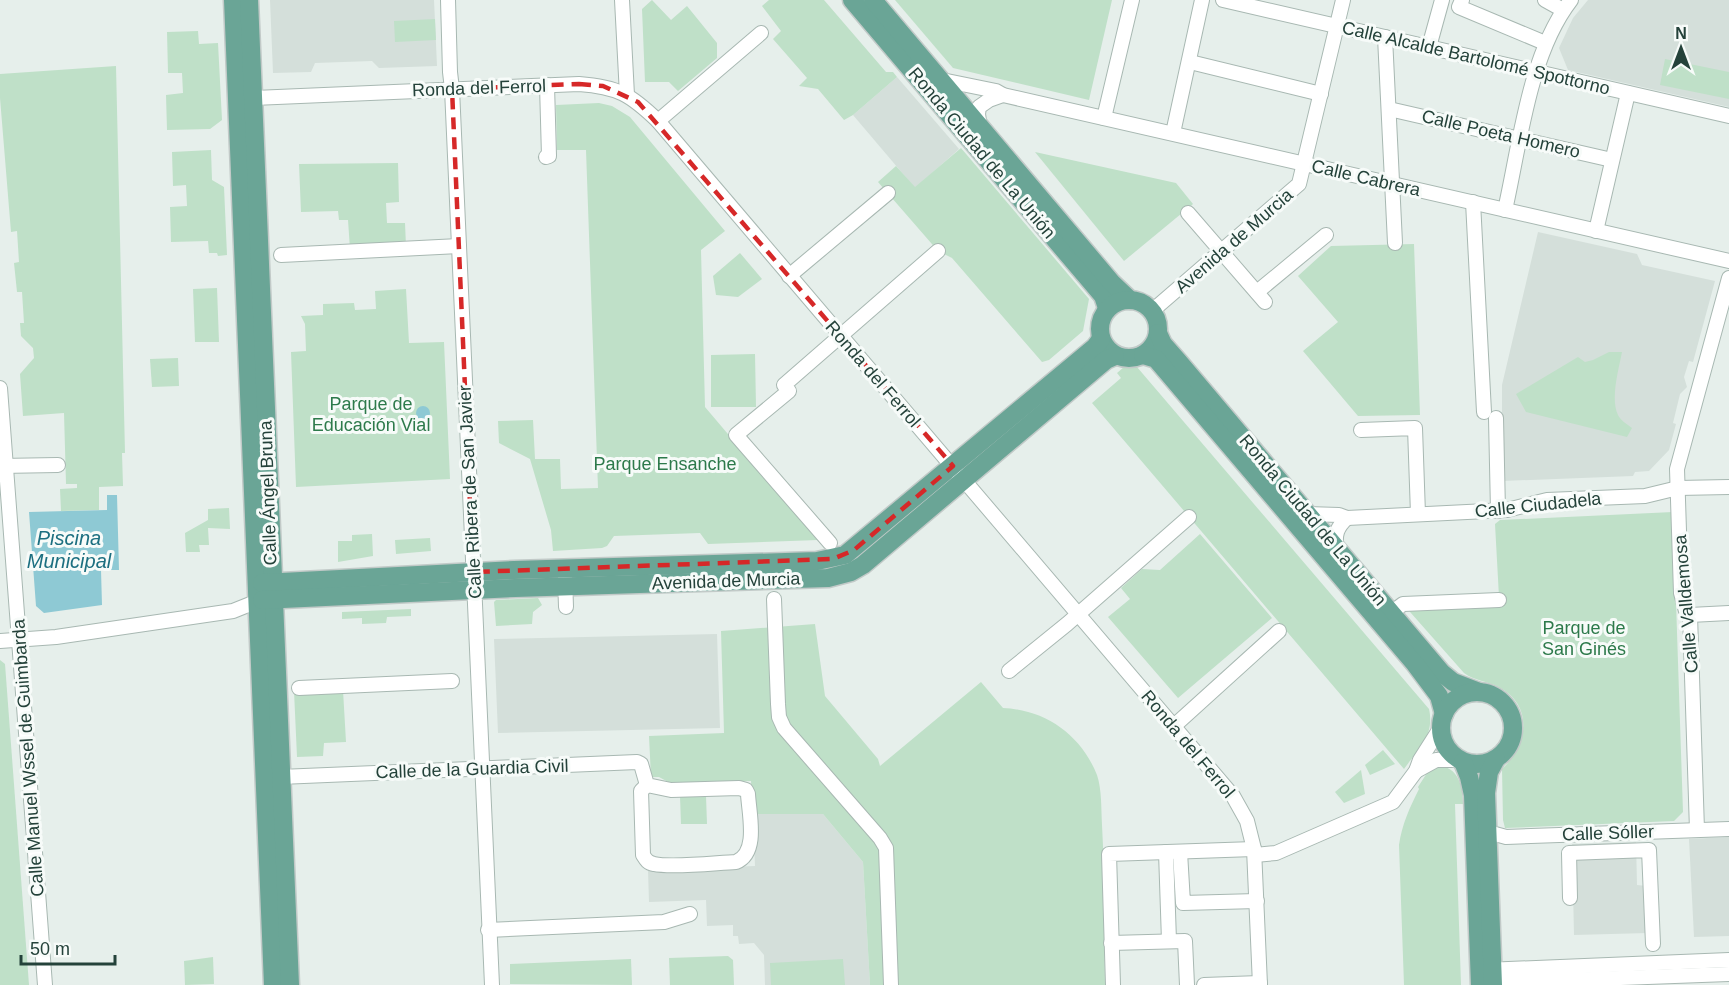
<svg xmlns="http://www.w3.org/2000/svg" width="1729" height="985" viewBox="0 0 1729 985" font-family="Arial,sans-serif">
<rect width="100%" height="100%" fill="#e6efeb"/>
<g fill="#d4dfda">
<path d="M270,0H434L437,66L379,68L372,61L315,63L311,72L273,73Z"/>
<path d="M1588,0H1729V107L1568,70L1559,48L1573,18Z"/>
<path d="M897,77L959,149L915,188L853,115Z"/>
<path d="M1538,232L1637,254L1642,265L1715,281L1693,362L1689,361L1684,377L1687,387L1680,394L1673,423L1676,424L1669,450L1649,471L1635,472L1633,476L1502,481V385Z"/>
<path d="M717,634L720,728L498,733L494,639Z"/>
<path d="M753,814H823L863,862L870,985H765L764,955L754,943L739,944L738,936H733V925L707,926L706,900L649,902L648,870L755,866Z"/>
<path d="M1729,837V936L1694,937L1689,839Z"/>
<path d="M1636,842L1637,885L1647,886L1648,933L1574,935L1572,844Z"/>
</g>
<g fill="#bfe0c8">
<path d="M652,0L671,20L687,6L717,43V58L678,91L669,82H645L642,9Z"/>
<path d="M769,0H824L886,72H893L897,77L853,115L844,120L818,89L799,86L807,78L773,39L781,31L762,6Z"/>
<path d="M895,0H1112L1089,100L953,68Z"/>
<path d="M435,19L436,40L395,42L394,21Z"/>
<path d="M198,31L199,44L218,43L222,120L210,129L167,130L166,95L183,93L182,73H168L167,32Z"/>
<path d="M1665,59L1729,72V99L1660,85Z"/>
<path d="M116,66L125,453H122L123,486L99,487V510L61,511L60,489L77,488V484H66L64,413L23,416L20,374L34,358L33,348L21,336L20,323H24L22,292H17L14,263L19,262L17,231L11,232L0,98V74Z"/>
<path d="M599,103L612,106L630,117L725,231L701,250L705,407L818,540L708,544L700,533L614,536L607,546L602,548L553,551L551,530L530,459L499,443L498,421L533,420L535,459H560L561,489L598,488L586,150H557L556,105Z"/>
<path d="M961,148L1089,299L1083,331L1049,360L1042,362L952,258L938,251L878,182L896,166L915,187Z"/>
<path d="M211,150L212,180L224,187L227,255L218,256L217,253H209L208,241L171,242L170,207L187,206L186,185L173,186L172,152Z"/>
<path d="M1035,152L1176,183L1193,204L1124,261Z"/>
<path d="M398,163L399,202L386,203L387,223H405L406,246L350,249L348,220H339L338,211L301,212L299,164Z"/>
<path d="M1414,244L1420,415L1358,416L1303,351L1338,322L1298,276L1331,246Z"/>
<path d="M740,253L762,279L738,297L716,295L713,276Z"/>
<path d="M217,288L219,342H195L193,289Z"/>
<path d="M406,289L409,343L444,342L450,479L296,487L291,352L306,351L305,324L301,316L323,315V304L354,303L355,310L376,309L375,291Z"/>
<path d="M1609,352H1622C1619,368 1610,399 1618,415C1620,420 1627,424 1632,428L1627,437L1526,412L1516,394L1578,357L1585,362L1593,360Z"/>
<path d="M755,354L756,407H711V355Z"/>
<path d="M178,358L179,386L152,387L150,359Z"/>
<path d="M1124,367H1137L1429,709C1435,736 1418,749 1404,769L1092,403L1121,378L1117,373Z"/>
<path d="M229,508L230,529L208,528L209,545H199L200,552H186L185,533L208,520V509Z"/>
<path d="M1673,512L1683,812L1674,821L1505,828L1503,820L1502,769C1528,745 1534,706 1499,687C1487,681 1475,681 1464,673L1403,604L1499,597L1495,524L1500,520Z"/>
<path d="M372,534L373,556L338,562V541H352V535Z"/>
<path d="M1200,534L1272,618L1178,698L1108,617L1130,599L1121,588L1142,569L1160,570Z"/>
<path d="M430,538L431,551L396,554L395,540Z"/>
<path d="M538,598L542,605L533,612L532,624L496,626L494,602L496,600Z"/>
<path d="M411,609V616L387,617L386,623L362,624V618L342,619V612Z"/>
<path d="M815,624L825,696L878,759L880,766L981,682L1003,708C1046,710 1081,735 1097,775C1102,790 1101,809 1102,825C1105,878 1104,932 1105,985H870L863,862L823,814H753L751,781L670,783L659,777H651L649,736L724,733L721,631Z"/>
<path d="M0,660L5,664L29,985H0Z"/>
<path d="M343,690L346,742L324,743L323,756L297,757L294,691Z"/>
<path d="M1383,750L1395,764L1370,775L1365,765Z"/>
<path d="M1436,766C1458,765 1463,786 1463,804H1455L1461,985H1404L1399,845C1402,824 1410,807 1419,789L1418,787L1427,773Z"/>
<path d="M1361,770L1365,794L1344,803L1335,792Z"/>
<path d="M680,796H706L707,824H681Z"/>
<path d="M728,956L733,960L734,985H670L669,958Z"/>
<path d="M213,957L214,984L185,985L184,961Z"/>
<path d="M631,959L632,985L510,984V964Z"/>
<path d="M843,959L845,985H771L770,963Z"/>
</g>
<g fill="#8ec9d4">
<circle cx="423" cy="413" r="7"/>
<path d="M107,495H117L119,570H101L102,605L44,613L36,606L29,512L107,510Z"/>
</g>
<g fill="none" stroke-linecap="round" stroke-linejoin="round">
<g stroke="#a8b8b2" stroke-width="16">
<g id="minor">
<path d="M448,0L450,72L452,89L492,985"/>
<path d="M622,0L627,95"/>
<path d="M1223,0L1729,116"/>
<path d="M1462,0L1459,7L1545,43"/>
<path d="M1545,0L1563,10"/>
<path d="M1385,37L1395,243"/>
<path d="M1429,47L1442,0"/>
<path d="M1190,62L1321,94"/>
<path d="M942,80L996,91L1003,95L1729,261"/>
<path d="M253,98L579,84C618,87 630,94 658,121L1233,796L1247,821L1254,849L1260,985"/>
<path d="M1389,109L1612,160"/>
<path d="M1104,118L1132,0"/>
<path d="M658,121L761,33"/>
<path d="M980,128L978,114L979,107L989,100L1003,95"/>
<path d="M1173,133L1202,0"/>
<path d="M546,157L549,156L547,85"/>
<path d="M1473,202L1484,412"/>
<path d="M1505,210C1520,144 1529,54 1571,0"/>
<path d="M1188,213L1265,302"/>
<path d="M1596,231L1628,93"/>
<path d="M281,255L459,246"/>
<path d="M789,276L888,193"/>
<path d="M1257,292L1326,235"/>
<path d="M1152,311L1299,184L1343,0"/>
<path d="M0,388L45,985"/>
<path d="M1496,418L1498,511"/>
<path d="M1361,430L1415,428L1418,514"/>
<path d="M0,466L58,465"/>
<path d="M1307,514L1339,515L1347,518L1507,510L1547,500L1645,496L1678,488L1729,487"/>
<path d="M830,543L736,435L789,391L784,385L938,251"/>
<path d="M1337,549C1334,535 1337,527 1347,518"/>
<path d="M565,577L566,607"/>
<path d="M774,599L778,704L779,717L784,728L880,838L886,848L891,985"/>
<path d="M1391,613L1403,604L1499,600"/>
<path d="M1690,615L1729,613"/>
<path d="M0,641L56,637L233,611L258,601"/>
<path d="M1009,671L1067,624L1189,517"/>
<path d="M299,688L452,681"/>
<path d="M1174,726L1279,631"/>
<path d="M1416,771L1436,760H1460"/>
<path d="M280,777L637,762L641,764L647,785L641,791L643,855C646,860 648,863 654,864C672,868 715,863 736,862C759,853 749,814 748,794L746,790L739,788L671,790L647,785"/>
<path d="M1697,830L1690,615L1686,611L1681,593L1677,469L1729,278"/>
<path d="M1488,832L1506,837L1729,829"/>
<path d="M1166,852L1169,941"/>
<path d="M1180,852L1183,903L1257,901"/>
<path d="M1255,855L1276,853L1393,802L1416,771L1420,760L1441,727"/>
<path d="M1570,898L1569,853L1649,850L1653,944"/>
<path d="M488,930L664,922L690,914"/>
<path d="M1111,943L1185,941L1187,985"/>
<path d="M1485,970L1729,960"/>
<path d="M1485,983L1729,974"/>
<path d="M1113,985L1109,854L1254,849"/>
<path d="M1204,985L1260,983"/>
</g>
</g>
<g stroke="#c2cac8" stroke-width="21">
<g id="major">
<path d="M233,0L273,985"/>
<path d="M249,0L290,985"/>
<path d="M852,0L1103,296L1107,308"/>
<path d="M873,0L1112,283L1130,300"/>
<circle cx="1129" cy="329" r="29"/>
<path d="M1158,333L1163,344L1178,361L1442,673L1453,682L1479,692"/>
<path d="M1143,355L1156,359L1415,664L1439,696L1444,714"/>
<path d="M262,583L514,570L817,561L845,555L1095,347L1101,339"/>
<path d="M262,600L515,588L828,578L851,572L863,565L1106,360L1115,356"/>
<circle cx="1477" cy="728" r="36"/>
<path d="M1463,762L1469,777L1473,795L1480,985"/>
<path d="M1493,985L1486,793L1489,772L1496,759"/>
</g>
</g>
<use href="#minor" stroke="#fff" stroke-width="14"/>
<use href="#major" stroke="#6aa596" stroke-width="18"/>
</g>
<path fill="none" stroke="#d62828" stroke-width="4.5" stroke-dasharray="12 8" stroke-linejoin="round" d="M579,84L603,86L638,102L953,466L854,550L833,559L473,572L452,89Z"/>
<g text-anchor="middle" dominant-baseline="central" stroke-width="6" stroke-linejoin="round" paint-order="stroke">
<g font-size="18" fill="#24423a" stroke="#f7fbf9">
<text transform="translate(1476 58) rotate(13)">Calle Alcalde Bartolomé Spottorno</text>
<text transform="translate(479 88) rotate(-2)">Ronda del Ferrol</text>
<text transform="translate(1501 134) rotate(13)">Calle Poeta Homero</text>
<text transform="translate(982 153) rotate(50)">Ronda Ciudad de La Unión</text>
<text transform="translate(1366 178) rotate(13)">Calle Cabrera</text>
<text transform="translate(1234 241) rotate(-41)">Avenida de Murcia</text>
<text transform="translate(873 374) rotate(49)">Ronda del Ferrol</text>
<text transform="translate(470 492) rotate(-93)">Calle Ribera de San Javier</text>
<text transform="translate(268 493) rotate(-92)">Calle Ángel Bruna</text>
<text transform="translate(1538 505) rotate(-6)">Calle Ciudadela</text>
<text transform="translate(1313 520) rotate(50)">Ronda Ciudad de La Unión</text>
<text transform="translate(726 581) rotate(-2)">Avenida de Murcia</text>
<text transform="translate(1686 604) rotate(-95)">Calle Valldemosa</text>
<text transform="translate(1188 744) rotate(50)">Ronda del Ferrol</text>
<text transform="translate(28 758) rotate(-94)">Calle Manuel Wssel de Guimbarda</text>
<text transform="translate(472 769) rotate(-2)">Calle de la Guardia Civil</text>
<text transform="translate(1608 833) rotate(-2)">Calle Sóller</text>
</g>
<g font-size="18" fill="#2d7a4b" stroke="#f7fbf9">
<text x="371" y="404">Parque de<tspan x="371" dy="21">Educación Vial</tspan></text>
<text x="665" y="464">Parque Ensanche</text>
<text x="1584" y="628">Parque de<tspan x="1584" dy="21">San Ginés</tspan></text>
</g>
<g font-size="20" font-style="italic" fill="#1c6f80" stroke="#f7fbf9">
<text x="69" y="538">Piscina<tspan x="69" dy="23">Municipal</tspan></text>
</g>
</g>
<g transform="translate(1681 48)" stroke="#f7fbf9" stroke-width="4.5" paint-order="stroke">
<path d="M0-4.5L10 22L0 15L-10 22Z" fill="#24423a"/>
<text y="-9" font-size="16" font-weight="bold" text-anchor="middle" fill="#24423a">N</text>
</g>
<path d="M21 955v9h94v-9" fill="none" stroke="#24423a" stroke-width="3"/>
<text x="30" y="955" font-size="18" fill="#24423a" stroke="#f7fbf9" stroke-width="4.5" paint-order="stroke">50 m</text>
</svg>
